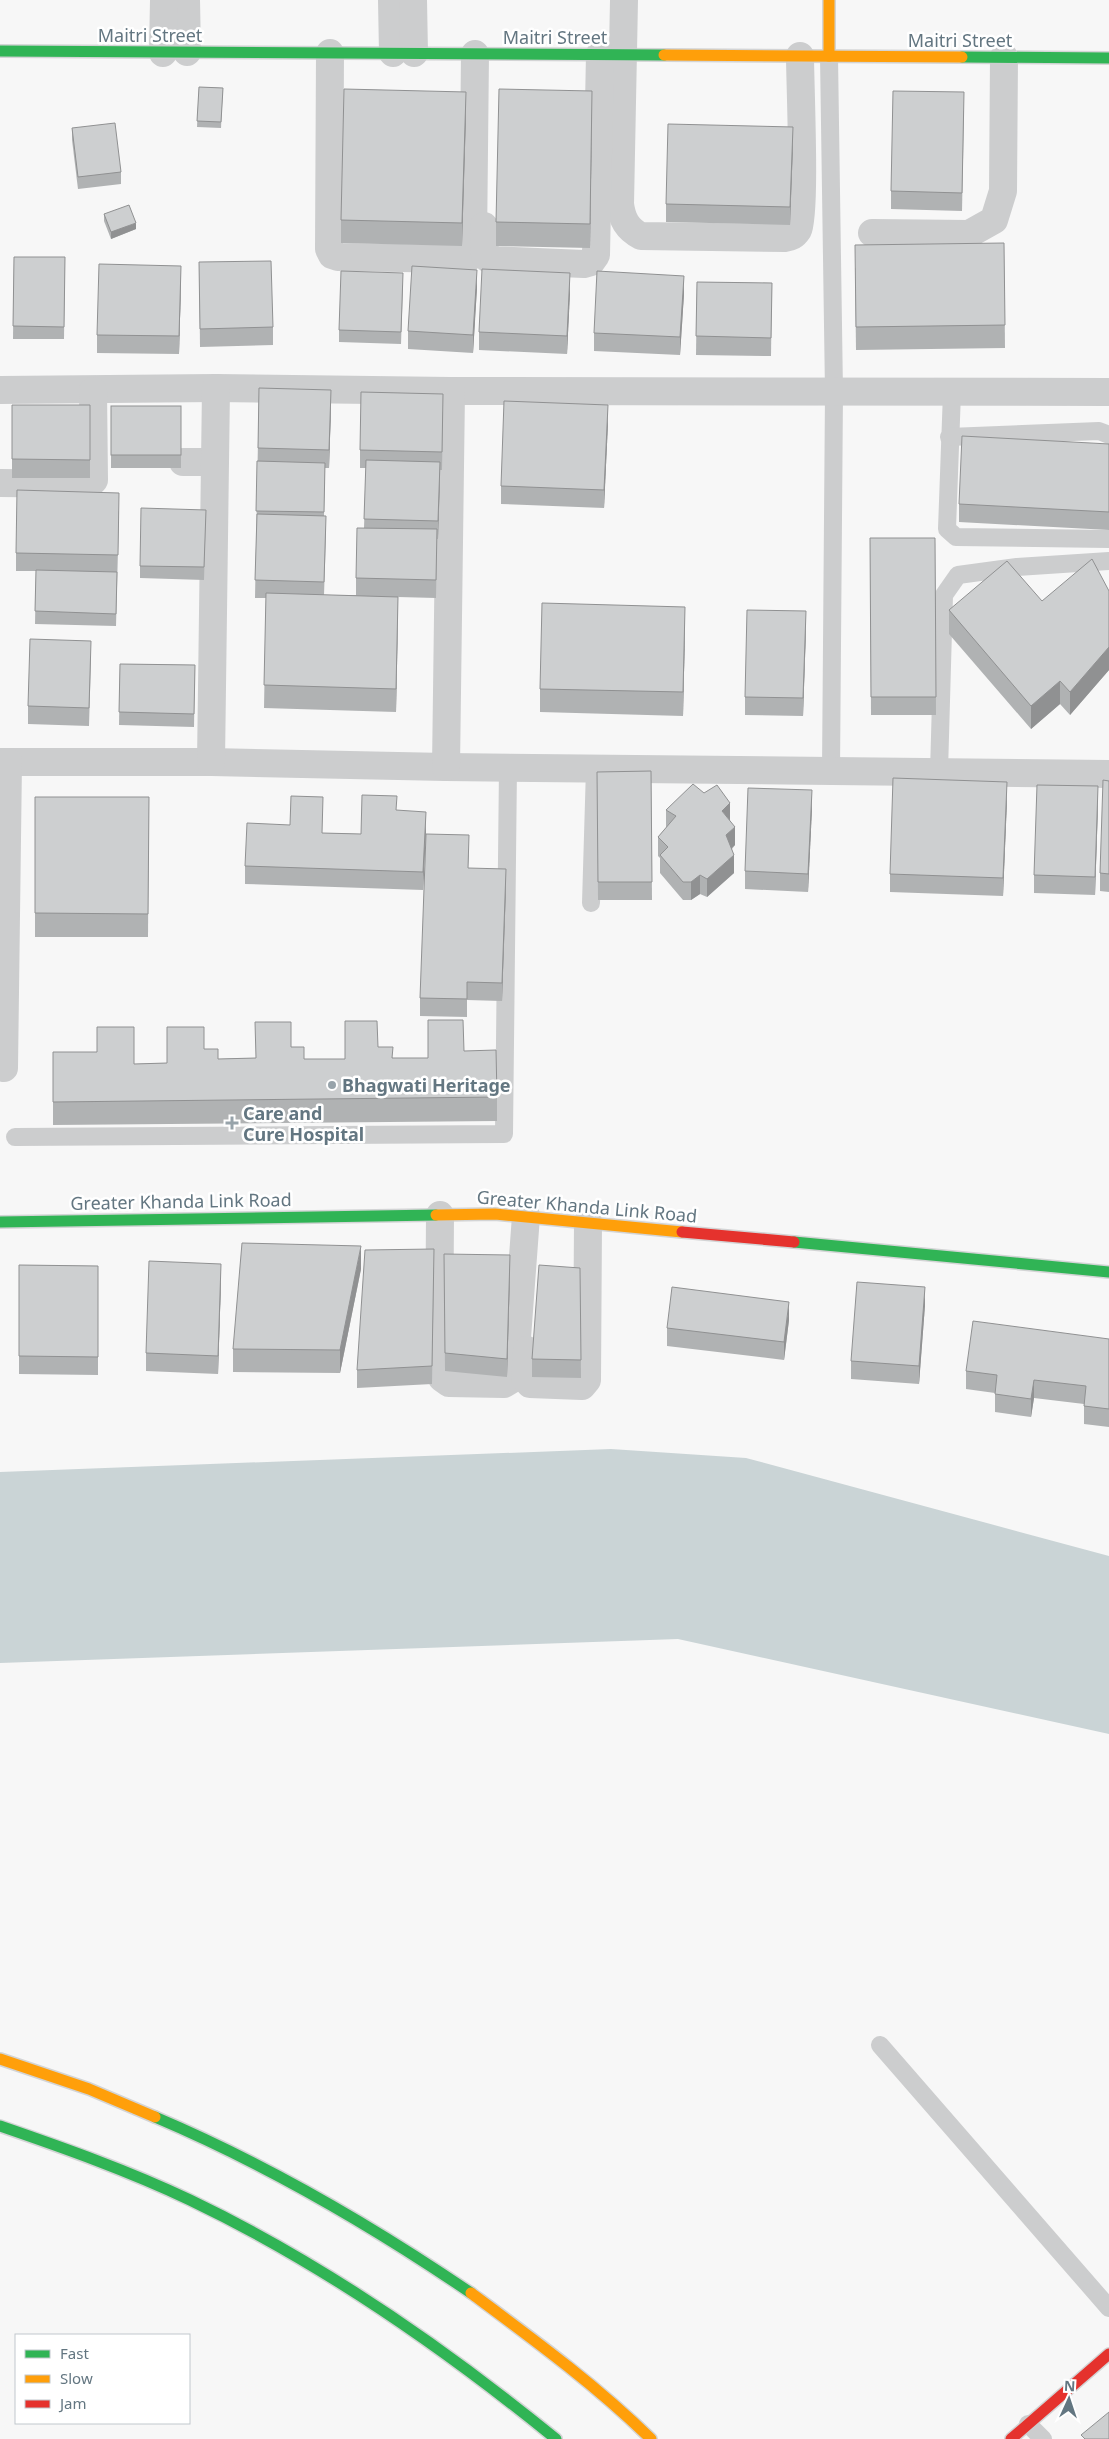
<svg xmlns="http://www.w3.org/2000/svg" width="1109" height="2439" viewBox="0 0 1109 2439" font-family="'Noto Sans',sans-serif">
<rect width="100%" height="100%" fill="#f7f7f7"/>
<path fill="#cad4d6" d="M611,1449L746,1458L1109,1556V1734L678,1639L0,1663V1472Z"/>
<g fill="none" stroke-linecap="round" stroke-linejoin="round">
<g stroke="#d3d4d5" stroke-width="14">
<g id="fast">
<path d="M0,51L664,55"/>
<path d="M962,57L1109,58"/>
<path d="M0,1222L436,1215"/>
<path d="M794,1242L1109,1272"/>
<path d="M155,2117C266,2164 371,2225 471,2293"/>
<path d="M0,2126C64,2148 129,2171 190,2200C322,2263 443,2347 556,2439"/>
</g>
</g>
<g stroke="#d3d4d5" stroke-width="14">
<g id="slow">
<path d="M829,0V56"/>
<path d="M664,55L962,57"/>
<path d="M436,1215L495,1214L682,1232"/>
<path d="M0,2059L89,2089L155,2117"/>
<path d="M471,2293C533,2339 596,2385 651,2439"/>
</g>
</g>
<g stroke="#d3d4d5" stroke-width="14">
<g id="jam">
<path d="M682,1232L794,1242"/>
<path d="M1011,2439L1109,2354"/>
</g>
</g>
<g stroke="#cccdce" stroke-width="18">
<path d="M829,56L834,392L831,771"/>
<path d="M952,392L947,529L956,537L1109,539"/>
<path d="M949,437L1099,431L1109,435"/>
<path d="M939,772L944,595L958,575L1017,567L1109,561"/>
<path d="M591,903L595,768"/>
<path d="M15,1137L504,1134L508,767"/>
<path d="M880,2045L1109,2308"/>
<path d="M1028,2424L1043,2439"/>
</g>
<g stroke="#cccdce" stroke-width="28">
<path d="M186,0L187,52"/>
<path d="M392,0L393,53"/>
<path d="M413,0L414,53"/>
<path d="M624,0L620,204C622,219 627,229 641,236L785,238C791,237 794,236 798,230C806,215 800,82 800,56"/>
<path d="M163,53L164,0"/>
<path d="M330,53L329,249L332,255L338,257L462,259L468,258L473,244L475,54"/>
<path d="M484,226L485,256L490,260L584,264L591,262L596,255L600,54"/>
<path d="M872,233L969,234L994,220L1003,191L1004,57"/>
<path d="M0,390L216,388L451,391L1109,392"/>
<path d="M183,462H214"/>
<path d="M0,483L90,484L94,480L93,391"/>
<path d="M0,762H211L446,767L1109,774"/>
<path d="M211,762L216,388"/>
<path d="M446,767L451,391"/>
<path d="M4,1068L8,762"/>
<path d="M440,1215L439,1366L442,1378L449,1383L504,1384L514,1378L526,1216"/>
<path d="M527,1350L525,1378L530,1384L582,1386L587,1380L588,1222"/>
</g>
<use href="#fast" stroke="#30b455" stroke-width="11"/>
<use href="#slow" stroke="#ff9f0a" stroke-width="11"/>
<use href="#jam" stroke="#e5322d" stroke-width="11"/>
</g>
<g fill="#b0b2b3">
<path d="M199,87L223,88L221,128L197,127Z"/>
<path d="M964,110L962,211L891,209V191Z"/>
<path d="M592,114L590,248L496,246V222Z"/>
<path d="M466,115L462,246L341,243V220Z"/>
<path d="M72,128L121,172V184L78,189L72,140Z"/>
<path d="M793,145L790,225L666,222V204Z"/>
<path d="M104,214L136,229L111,239L104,221Z"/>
<path d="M1004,243L1005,348L856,350L855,268Z"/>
<path d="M14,257H65L64,339H13Z"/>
<path d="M199,262L273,327V345L200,347Z"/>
<path d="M697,282L772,283L771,356L696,355Z"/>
<path d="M181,284L179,354L97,353V335Z"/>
<path d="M403,285L401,344L339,342V330Z"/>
<path d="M477,288L473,353L408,349V331Z"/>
<path d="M570,292L567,354L479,350V332Z"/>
<path d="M684,294L680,355L594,351V333Z"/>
<path d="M259,388L331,408L329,468H325L324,516L326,534L324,595H356V578L364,528L366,468H360V450L443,412L442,470H440L438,539H437L436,598L398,597L396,712L264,708L266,598H255Z"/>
<rect x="12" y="405" width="78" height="73"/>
<rect x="111" y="406" width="70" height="62"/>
<path d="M608,423L604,508L501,504V486Z"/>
<path d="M1109,444V530L959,522V504Z"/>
<path d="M206,510L204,580L140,578V566Z"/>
<path d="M119,511L116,626L35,624L36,571H16V553Z"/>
<path d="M870,538H935L936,715H871Z"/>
<path d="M1109,591V670L1070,715L1060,704L1031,729L949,634V610L1042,601Z"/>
<path d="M806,629L803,716L745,715V697Z"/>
<path d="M685,630L683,716L540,712V689Z"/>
<path d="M91,659L89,726L28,724V706Z"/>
<path d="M120,664L195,665L194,727L119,725Z"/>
<path d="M651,771L652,900H598L597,772Z"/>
<path d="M1109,781V892L1100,891V873Z"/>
<path d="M35,797H149L148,937H35Z"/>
<path d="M1007,800L1003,896L890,892V874Z"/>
<path d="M1098,805L1095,895L1034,893V875Z"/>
<path d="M812,808L808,892L745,889V871Z"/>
<path d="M666,810L730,821L735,845L732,849L734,873L707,897L700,894L691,900H683L660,873V858L658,856V837L666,828Z"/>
<path d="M397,811L426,830L423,890L245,884V866L323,833L361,834Z"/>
<path d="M469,853L468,868L506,887L502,1001L467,1000V1017L420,1016V998Z"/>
<path d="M291,1047L304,1059H345L378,1047L393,1058H428L464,1051L497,1097V1121L53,1125V1052L134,1064L167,1063L204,1049L218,1059L256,1058Z"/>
<path d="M444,1254L510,1273L507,1377L445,1371Z"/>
<path d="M19,1265L98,1266V1375L19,1374Z"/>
<path d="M434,1267L432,1384L357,1388V1370Z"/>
<path d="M580,1268L581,1378L532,1377V1359Z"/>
<path d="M361,1269L340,1373L233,1372V1349Z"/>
<path d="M221,1282L218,1374L146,1371V1353Z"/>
<path d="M925,1305L919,1384L851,1379V1361Z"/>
<path d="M789,1320L784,1360L667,1346V1328Z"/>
<path d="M1109,1339V1427L1084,1424V1404L1034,1398L1031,1417L995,1412V1393L966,1389V1371Z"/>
</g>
<g fill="#909192">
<path d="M592,91V114L590,248V224Z"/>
<path d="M466,92V115L462,246V223Z"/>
<path d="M793,127V145L790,225V207Z"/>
<path d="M136,223V229L111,239V232Z"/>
<path d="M181,266V284L179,354V336Z"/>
<path d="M477,270V288L473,353V335Z"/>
<path d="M570,273V292L567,354V336Z"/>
<path d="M684,276V294L680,355V337Z"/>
<path d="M331,390V408L329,468V450Z"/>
<path d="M608,405V423L604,508V490Z"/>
<path d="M440,462V480L438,539V521Z"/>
<path d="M398,597V620L396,712V689Z"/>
<path d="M685,607V630L683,716V692Z"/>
<path d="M806,611V629L803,716V698Z"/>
<path d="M1109,647V670L1070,715V692Z"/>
<path d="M1060,681V704L1031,729V706Z"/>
<path d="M1007,782V800L1003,896V878Z"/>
<path d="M1098,786V805L1095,895V877Z"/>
<path d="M812,790V808L808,892V874Z"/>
<path d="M730,803V821L722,811Z"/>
<path d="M426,812V830L423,890V872Z"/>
<path d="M735,827V845L726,853V835Z"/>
<path d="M734,855V873L707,897V879Z"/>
<path d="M506,869V887L502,1001V983Z"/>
<path d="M700,875V894L691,900V882Z"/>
<path d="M361,1246V1269L340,1373V1350Z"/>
<path d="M510,1255V1273L507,1377V1359Z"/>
<path d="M221,1264V1282L218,1374V1356Z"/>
<path d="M925,1287V1305L919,1384V1366Z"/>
<path d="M789,1302V1320L784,1360V1342Z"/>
<path d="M1034,1380V1398L1031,1417V1399Z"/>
</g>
<g fill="#cdcfd0" stroke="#909192">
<path d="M199,87L223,88L221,122L197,121Z"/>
<path d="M344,89L466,92L462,223L341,220Z"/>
<path d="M499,89L592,91L590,224L496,222Z"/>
<path d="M893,91L964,92L962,193L891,191Z"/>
<path d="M115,123L121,172L78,177L72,128Z"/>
<path d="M668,124L793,127L790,207L666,204Z"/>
<path d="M129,205L136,223L111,232L104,214Z"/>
<path d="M1004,243L1005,325L856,327L855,245Z"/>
<path d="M14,257H65L64,327L13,326Z"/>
<path d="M271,261L273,327L200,329L199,262Z"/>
<path d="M99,264L181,266L179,336L97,335Z"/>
<path d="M412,266L477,270L473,335L408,331Z"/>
<path d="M482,269L570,273L567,336L479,332Z"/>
<path d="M341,271L403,273L401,332L339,330Z"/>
<path d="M597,271L684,276L680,337L594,333Z"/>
<path d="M697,282L772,283L771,338L696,336Z"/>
<path d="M259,388L331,390L329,450L258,448Z"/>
<path d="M361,392L443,394L442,452L360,450Z"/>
<path d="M504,401L608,405L604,490L501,486Z"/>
<path d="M12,405H90V460L12,459Z"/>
<rect x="111" y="406" width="70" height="49"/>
<path d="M962,436L1109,444V512L959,504Z"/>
<path d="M366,460L440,462L438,521L364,519Z"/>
<path d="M257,461L325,463L324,512L256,511Z"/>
<path d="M17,490L119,493L118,555L16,553Z"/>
<path d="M141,508L206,510L204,567L140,566Z"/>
<path d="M257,514L326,516L324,582L255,580Z"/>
<path d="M357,528L437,529L436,580L356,578Z"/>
<path d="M870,538H935L936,697H871Z"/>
<path d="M1092,559L1109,591V647L1070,692L1060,681L1031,706L949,610L1007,561L1042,601Z"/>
<path d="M36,570L117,572L116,614L35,611Z"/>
<path d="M266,593L398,597L396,689L264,685Z"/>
<path d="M542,603L685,607L683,692L540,689Z"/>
<path d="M747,610L806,611L803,698L745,697Z"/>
<path d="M30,639L91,641L89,708L28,706Z"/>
<path d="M120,664L195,665L194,714L119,712Z"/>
<path d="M651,771L652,882H598L597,772Z"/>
<path d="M893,778L1007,782L1003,878L890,874Z"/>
<path d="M1103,780L1109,781V874L1100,873Z"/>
<path d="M693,784L704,793L717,785L730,803L722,811L735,827L726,835L734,855L707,879L700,875L691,882H683L660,855L668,847L658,837L676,816L666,810Z"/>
<path d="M1037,785L1098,786L1095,877L1034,875Z"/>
<path d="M748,788L812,790L808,874L745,871Z"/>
<path d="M362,795L397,796L396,810L426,812L423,872L245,866L247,823L290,825L291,796L323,797L322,833L361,834Z"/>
<path d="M35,797H149L148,914L35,913Z"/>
<path d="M426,834L469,835L468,868L506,869L502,983L467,982V999L420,998Z"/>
<path d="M428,1020H463L464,1051L496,1050L497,1097L53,1102V1052H97V1027H134V1064L167,1063V1027H204V1049H218V1059L256,1058L255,1022H291V1047H304V1059H345V1021H377L378,1047H393L392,1058H428Z"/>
<path d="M242,1243L361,1246L340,1350L233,1349Z"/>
<path d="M434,1249L432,1366L357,1370L365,1250Z"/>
<path d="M444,1254L510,1255L507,1359L445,1353Z"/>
<path d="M149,1261L221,1264L218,1356L146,1353Z"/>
<path d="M19,1265L98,1266V1357L19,1356Z"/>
<path d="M539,1265L580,1268L581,1360L532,1359Z"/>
<path d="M857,1282L925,1287L919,1366L851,1361Z"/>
<path d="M672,1287L789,1302L784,1342L667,1328Z"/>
<path d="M973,1321L1109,1339V1409L1084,1406L1086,1386L1034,1380L1031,1399L995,1394L997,1375L966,1371Z"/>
<path d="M1109,2412V2439H1085L1081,2435Z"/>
</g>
<g fill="#97a3aa" stroke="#fff" stroke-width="2">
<circle cx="332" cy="1085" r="5"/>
<path d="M229.5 1115.5h5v5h5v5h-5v5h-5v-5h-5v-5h5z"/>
</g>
<g text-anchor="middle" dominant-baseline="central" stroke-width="5" stroke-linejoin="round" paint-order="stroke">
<g font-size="18" fill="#637681" stroke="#fff">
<text x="150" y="35">Maitri Street</text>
<text x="555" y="37">Maitri Street</text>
<text x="960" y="40">Maitri Street</text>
<text transform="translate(181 1201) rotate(-1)">Greater Khanda Link Road</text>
<text transform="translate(587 1206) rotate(5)">Greater Khanda Link Road</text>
</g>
<g font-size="18" font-weight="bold" fill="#637681" stroke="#fff" text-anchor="start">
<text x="342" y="1085">Bhagwati Heritage</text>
<text x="243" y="1113">Care and<tspan x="243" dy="21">Cure Hospital</tspan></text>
</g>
</g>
<rect x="15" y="2334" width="175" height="90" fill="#ffffff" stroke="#c1c8cd"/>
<rect x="25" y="2350" width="25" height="8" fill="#30b455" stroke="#c1c8cd"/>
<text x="60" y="2359" font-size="15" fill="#637681">Fast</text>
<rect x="25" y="2375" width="25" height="8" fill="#ff9f0a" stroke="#c1c8cd"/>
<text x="60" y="2384" font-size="15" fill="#637681">Slow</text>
<rect x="25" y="2400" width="25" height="8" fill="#e5322d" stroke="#c1c8cd"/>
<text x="60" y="2409" font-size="15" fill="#637681">Jam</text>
<g transform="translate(1069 2399) rotate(3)" stroke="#ffffff" stroke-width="4" paint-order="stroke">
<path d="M0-4L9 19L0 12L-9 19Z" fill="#637681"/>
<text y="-8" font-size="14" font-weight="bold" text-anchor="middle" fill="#637681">N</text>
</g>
</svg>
